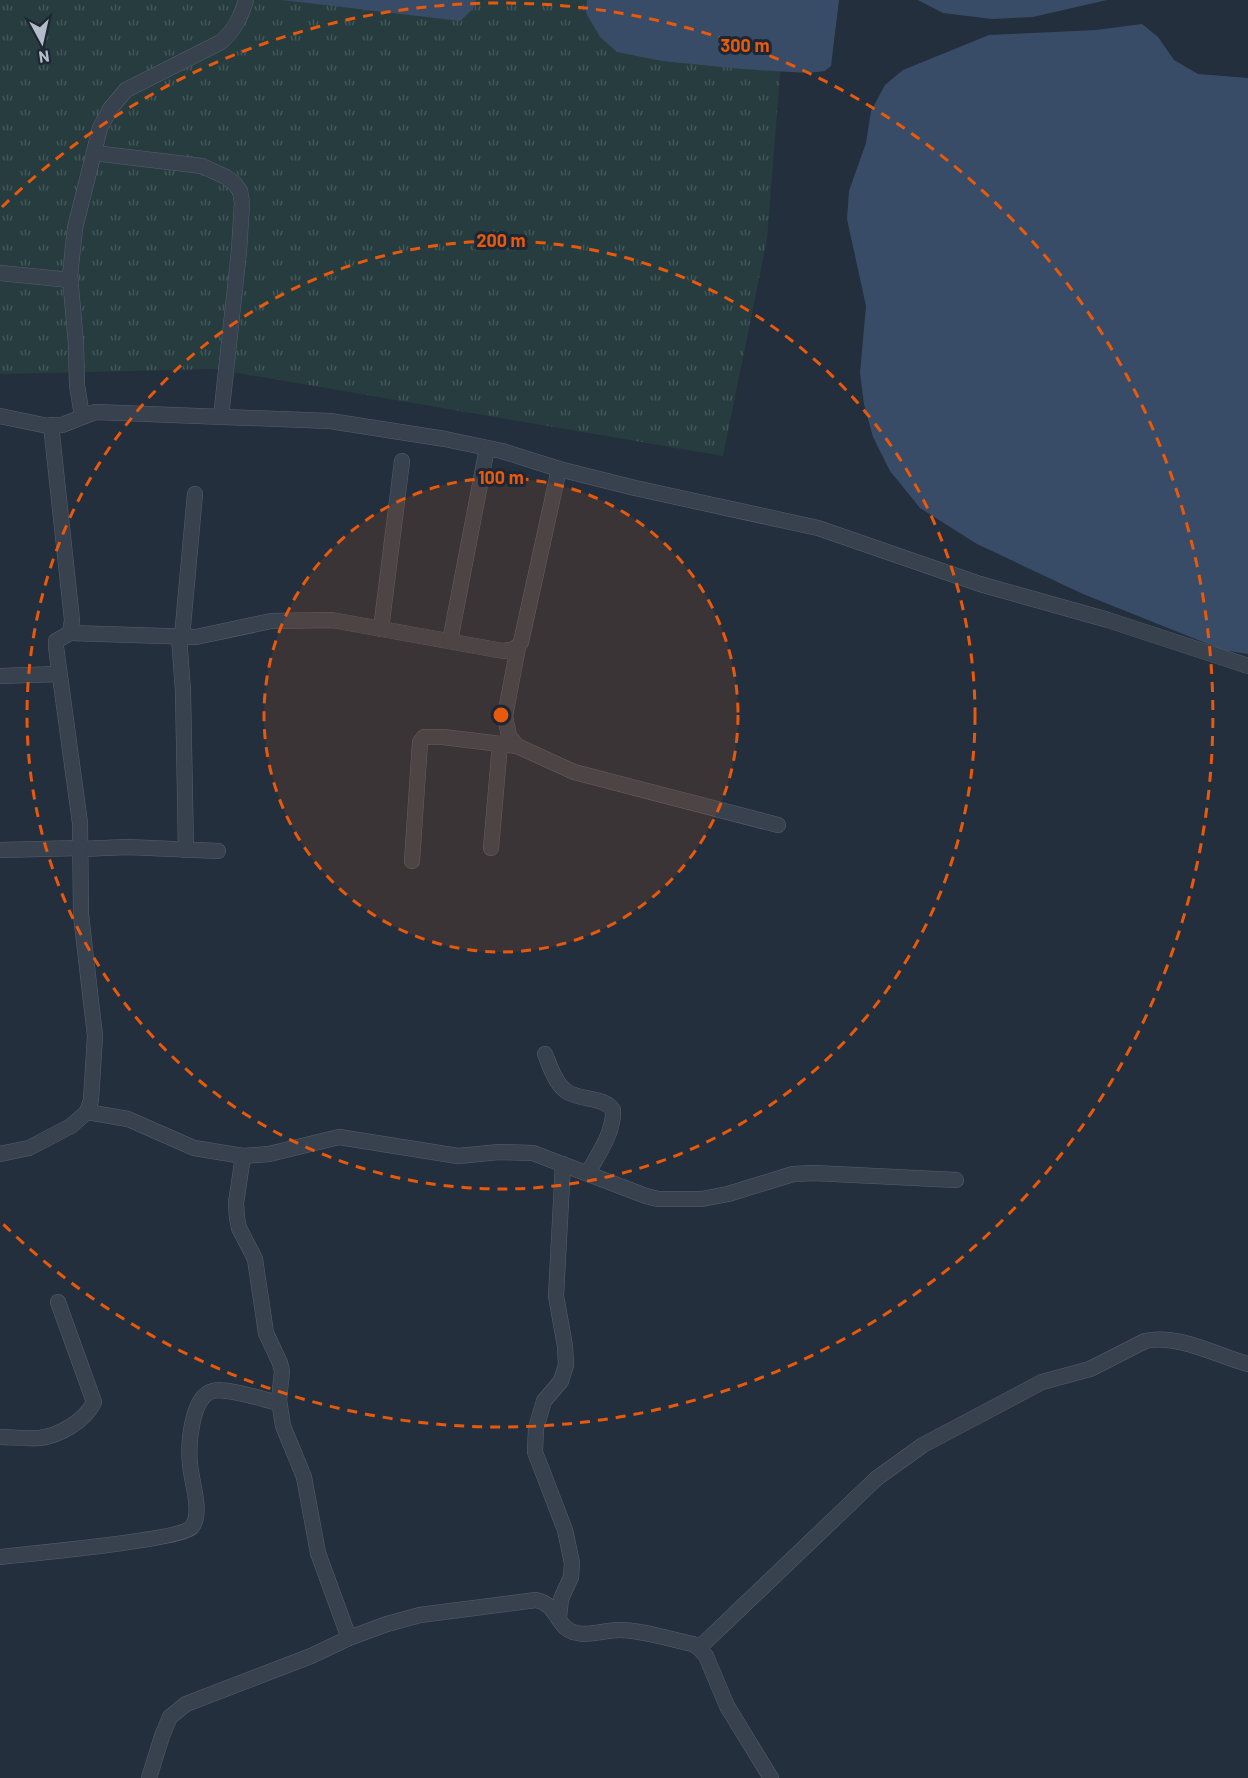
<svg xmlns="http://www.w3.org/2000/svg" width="1248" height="1778" viewBox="0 0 1248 1778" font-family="Barlow,sans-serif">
<defs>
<pattern id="park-tufts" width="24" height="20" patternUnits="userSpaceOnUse" patternTransform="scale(1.5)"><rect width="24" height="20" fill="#263c3f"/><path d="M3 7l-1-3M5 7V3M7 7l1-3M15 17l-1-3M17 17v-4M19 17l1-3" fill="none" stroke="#435659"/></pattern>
</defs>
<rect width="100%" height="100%" fill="#242f3e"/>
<path fill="url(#park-tufts)" d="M0,0H786L767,239L723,456L214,369L0,374Z"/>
<g fill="#394c67">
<path d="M282,0H476L473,9L460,21Z"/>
<path d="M587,0H839L831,66L825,71L808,73L742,69L662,61L617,52L600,37L586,13Z"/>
<path d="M918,0H1107L1033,17L992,19L943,13Z"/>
<path d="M1142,24L1158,37L1174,60L1198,74L1248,78V654L1223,650L1083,594L977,544L920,508L890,471L873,437L864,404L860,373L866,306L847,219L849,191L866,143L871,111L885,85L903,70L989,35L1096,30Z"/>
</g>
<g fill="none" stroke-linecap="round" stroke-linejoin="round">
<g stroke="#565f6c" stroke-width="16">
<g id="street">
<path d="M94,153L202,166L226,177L235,184L240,191L242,203L239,251L221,417"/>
<path d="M0,273L70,280"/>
<path d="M0,416L48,426L62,425L95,412L330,421L445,439L502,451L559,469L635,488L818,528L980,584L1108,620L1248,666"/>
<path d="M82,416L77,385L76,344L70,276L75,228L100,128L110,109L126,90L221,42C235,30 241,16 246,0"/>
<path d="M381,629L402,461"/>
<path d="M70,633L196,637L271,621L332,620L503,651C511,650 516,650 521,642L559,469"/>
<path d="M179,637L183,691L186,850"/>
<path d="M182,637L195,494"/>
<path d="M450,641L487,448"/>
<path d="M518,647L505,716L509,736L517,746L574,772L778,825"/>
<path d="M0,676L59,674"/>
<path d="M491,848L500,744"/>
<path d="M81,849L127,847L218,851"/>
<path d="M0,850L81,848"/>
<path d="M412,861L420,742L424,737H443L517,746"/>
<path d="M545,1054C550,1066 555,1083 566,1091C579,1101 604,1096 613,1110C614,1133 598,1154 588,1173"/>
<path d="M87,1112L128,1119L194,1148L243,1156L269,1154L339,1137L458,1156L499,1152L533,1153L646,1196L658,1199H702L728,1194L793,1174L814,1173L956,1180"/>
<path d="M0,1154L29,1148L71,1126L87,1112L91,1100L95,1036L81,915L80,823L56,647V641L70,633L72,620L51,425"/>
<path d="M243,1156L236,1203L237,1218L239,1228L255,1259L266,1333L280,1363L282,1371L279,1400L283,1426L304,1477L318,1553L349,1638"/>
<path d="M0,1437C13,1437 26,1439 39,1438C59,1436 85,1421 94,1402L58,1302"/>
<path d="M0,1557C27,1554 181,1540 192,1527C203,1512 191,1481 190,1464C188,1446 191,1396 213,1391C225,1387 265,1400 279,1403"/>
<path d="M559,1617L561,1599L571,1577L572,1563L565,1530L535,1452L536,1428L544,1401L561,1381L566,1365L565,1346L556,1296L563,1164"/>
<path d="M699,1648L877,1478L923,1445L1042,1382L1090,1369L1145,1341C1179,1334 1215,1355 1248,1364"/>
<path d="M149,1778L162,1736L170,1717L186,1704L311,1656L349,1638L387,1624L420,1615L536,1600C560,1605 555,1629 577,1633C590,1636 606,1630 619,1630C643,1630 669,1639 693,1644L699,1648L706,1656L727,1706L771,1778"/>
</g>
</g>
<use href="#street" stroke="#38414e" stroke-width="15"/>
</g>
<circle cx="501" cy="715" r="237" fill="#e8590c" fill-opacity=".12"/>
<g fill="none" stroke="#e8590c" stroke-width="3" stroke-dasharray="10 8">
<circle cx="501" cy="715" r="237"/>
<circle cx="501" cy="715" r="474"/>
<path d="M2 207A712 712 0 1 1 2 1223"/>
</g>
<circle cx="501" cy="715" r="9" fill="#e8590c" stroke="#1d2633" stroke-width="3"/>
<g font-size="18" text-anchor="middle" font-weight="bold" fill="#e8590c" stroke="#1d2633" stroke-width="6" stroke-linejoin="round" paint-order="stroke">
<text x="745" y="52">300 m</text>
<text x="501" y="247">200 m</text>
<text x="501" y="484">100 m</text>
</g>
<g transform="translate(42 42) rotate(172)" stroke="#1d2633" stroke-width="4.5" paint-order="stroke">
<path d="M0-4.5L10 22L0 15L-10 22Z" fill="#b4bcc9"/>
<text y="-9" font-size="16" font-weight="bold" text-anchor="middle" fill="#b4bcc9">N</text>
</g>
</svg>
